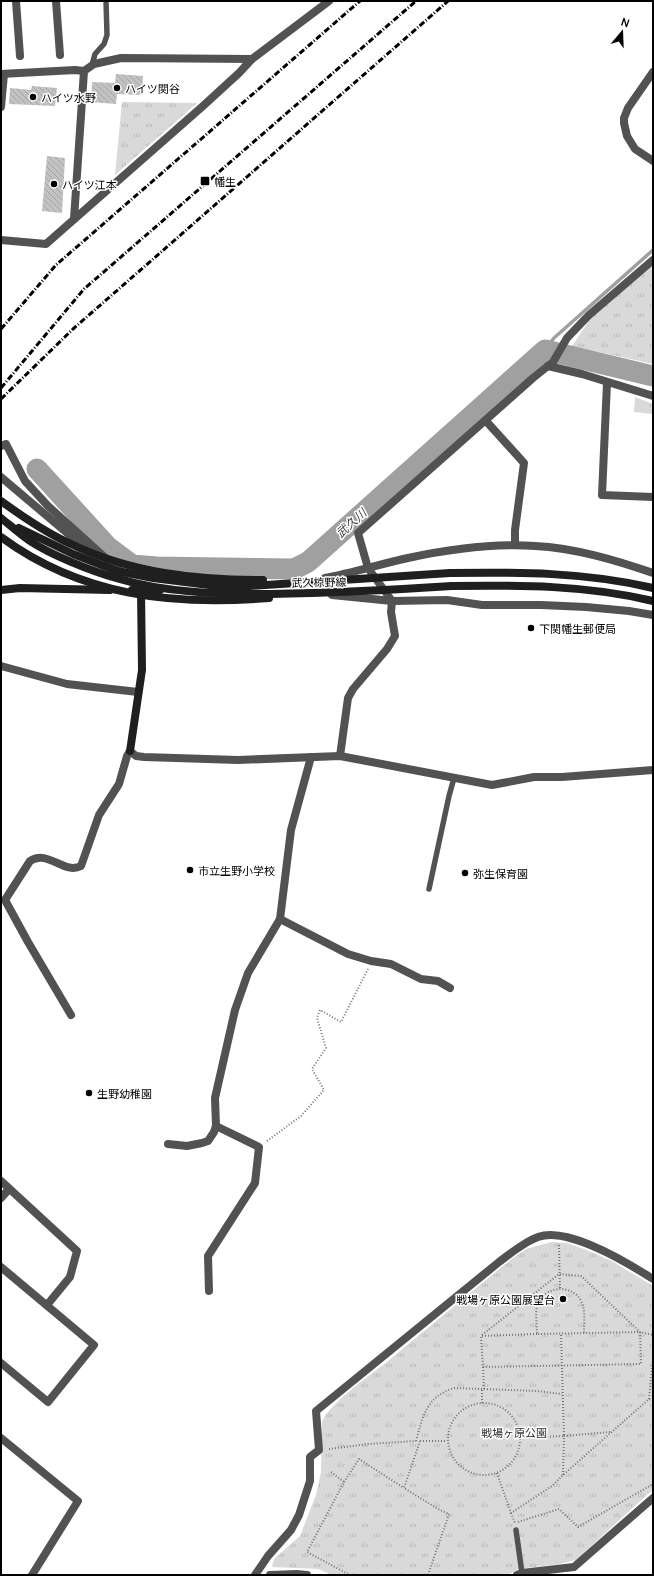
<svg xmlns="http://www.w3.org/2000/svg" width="654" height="1576" viewBox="0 0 654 1576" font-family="Manrope,'Noto Sans JP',sans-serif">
<defs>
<pattern id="park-tufts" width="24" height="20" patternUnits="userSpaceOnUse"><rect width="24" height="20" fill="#d9d9d9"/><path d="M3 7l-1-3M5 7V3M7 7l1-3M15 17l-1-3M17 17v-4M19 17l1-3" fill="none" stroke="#b8b8b8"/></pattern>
<pattern id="building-back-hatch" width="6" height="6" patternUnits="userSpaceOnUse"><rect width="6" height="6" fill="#c2c2c2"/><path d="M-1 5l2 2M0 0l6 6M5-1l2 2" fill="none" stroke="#a5a5a5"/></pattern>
</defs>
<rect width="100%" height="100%" fill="#fff"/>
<g fill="url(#park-tufts)">
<path d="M122,102L197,103L115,175Z"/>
<path d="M653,266V364L572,346L591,318L599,310Z"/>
<path d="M635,397L653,404V414L634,412Z"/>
<path d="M551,1242L567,1243L584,1249L612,1261L653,1286V1491L648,1494L576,1560L559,1564L519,1569L507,1575H332L318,1569L272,1567L274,1559L300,1536L316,1495L321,1472L322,1422C329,1403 371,1375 388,1361C430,1326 471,1292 513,1258L526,1249Z"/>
</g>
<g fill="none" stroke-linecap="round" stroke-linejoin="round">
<path stroke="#a0a0a0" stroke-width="3.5" d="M545,350L554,338L653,250"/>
<path stroke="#a0a0a0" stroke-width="21" d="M37,469L108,547L132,565L157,567L294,569L308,562L545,350L653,376"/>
</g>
<g fill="url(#building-back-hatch)">
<path d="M116,74L143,76L142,95L117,94L116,104L91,102L92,82L115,83Z"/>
<path d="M32,86L57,88L55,106L9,104L10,88L31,90Z"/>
<path d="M47,156L65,158L62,213L42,211Z"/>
</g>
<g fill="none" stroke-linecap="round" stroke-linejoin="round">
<g stroke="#747474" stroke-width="2" stroke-dasharray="1 2" stroke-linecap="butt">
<path d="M267,1141L301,1116L324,1090L312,1069L326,1048L317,1018L320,1010L341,1022L368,969"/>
<path d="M559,1245L560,1289"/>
<path d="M537,1334L481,1336L483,1367L641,1364L640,1332L537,1334C537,1325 535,1315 537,1306C543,1287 569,1283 580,1299C586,1309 584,1322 584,1333"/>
<path d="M482,1335L559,1274L581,1276L640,1332L653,1335"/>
<path d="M483,1367L484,1389"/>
<path d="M649,1399L653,1358"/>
<path d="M482,1403V1389"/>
<circle cx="484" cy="1439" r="36"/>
<path d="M520,1438L564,1436L561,1334"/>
<path d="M416,1441C423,1416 426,1397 454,1388L537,1391L562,1394"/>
<path d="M420,1441L404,1488L438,1509L449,1514L428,1575"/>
<path d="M420,1441H447"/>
<path d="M329,1449L368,1444L416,1441"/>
<path d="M331,1472L344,1482L307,1552L350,1575"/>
<path d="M497,1473L511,1513L552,1486L563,1475L649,1399L653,1400"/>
<path d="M563,1475L564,1436L610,1432"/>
<path d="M344,1482L359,1459L404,1488"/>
<path d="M511,1513L515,1523"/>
<path d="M518,1522L559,1509L578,1527L653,1484"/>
</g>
<g stroke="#525252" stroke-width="5.5">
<path d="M92,65L95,54L104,44L107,35L106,1"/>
<path d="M429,889L449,796L454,778"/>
<path d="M516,1530L522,1573"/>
</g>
<g stroke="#525252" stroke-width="8">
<path d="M16,1L20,56"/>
<path d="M56,1L60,55"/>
<path d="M653,72L628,108L624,118V123L627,136L635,149L653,161"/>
<path d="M1,74L75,70L84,71L94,64L121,58L252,59"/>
<path d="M1,107L4,74"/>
<path d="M74,219L84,71"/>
<path d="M1,240L46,244L203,106L239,73L252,59L329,1"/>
<path d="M548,366L582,374L653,396"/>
<path d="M607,383L602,495L653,497"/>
<path d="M486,421L524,463L515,530V545"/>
<path d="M1,446L6,444L25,481L48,506L121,572"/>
<path d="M1,477L86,549"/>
<path d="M325,578C353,573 380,564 408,558C450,549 491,543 535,546C575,548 615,560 653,573"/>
<path d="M332,595L392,601L447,600L482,605H541L586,607L629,611L653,615"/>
<path d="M1,666L67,684L138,692"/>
<path d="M340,756L348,698L353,689L387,649L395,636L391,612L392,601L368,568L358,533L533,378L553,362L567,338L589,315L653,260"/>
<path d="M280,919L348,954L371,961L391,964L421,979L438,981L450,988"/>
<path d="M71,1015L28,942L5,900L30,861C48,849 64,875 81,866L99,815L119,784L127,756L130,751L136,756L144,757L238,760L340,756L492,785L534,777H562L653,770"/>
<path d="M168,1144L187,1146L202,1143L208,1141L214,1132L216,1126L215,1098L235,1010L248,973L280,919L291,830L311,757"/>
<path d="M1,1181L77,1251L70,1277L47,1305"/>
<path d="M1,1198L9,1189"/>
<path d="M1,1267L94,1345L48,1402L1,1363"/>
<path d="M209,1291L208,1256L255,1183L259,1147L216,1126"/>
<path d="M1,1438L78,1501L32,1575"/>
<path d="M255,1575L268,1556L291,1530L299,1515L310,1481V1457L319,1450L316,1411L499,1262C511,1253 524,1242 538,1237C567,1226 628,1263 653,1279"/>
<path d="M270,1575L297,1574L307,1575"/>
<path d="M517,1575L522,1573L574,1567L653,1498"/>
</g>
<g stroke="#1f1f1f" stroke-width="8">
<path d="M450,573C518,572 586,572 653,588"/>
<path d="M452,586C519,585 587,585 653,601"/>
<path d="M1,590L20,588L110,590"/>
<path d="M132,590H160"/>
<path d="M130,751L142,670L141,590"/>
</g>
<g stroke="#000" stroke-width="3" stroke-dasharray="6 2 1 2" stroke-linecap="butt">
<path d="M1,329L56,265L360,1"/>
<path d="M1,388L84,289L416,1"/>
<path d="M1,399L73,329L448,1"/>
</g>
<g stroke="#1f1f1f" stroke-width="8">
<path d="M1,501C23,517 46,533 71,544C131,573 196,580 263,580"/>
<path d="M1,518C11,526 20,534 30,541C51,555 91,571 116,578C165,593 219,594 270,594C330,593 391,590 452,586"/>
<path d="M19,528L73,554L117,571L153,578L217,586H250L450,573"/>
<path d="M1,537C81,596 173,606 269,598"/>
</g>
</g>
<g fill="#000" stroke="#fff" stroke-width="1.5">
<circle cx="117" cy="88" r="4"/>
<circle cx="33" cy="97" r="4"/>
<rect x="200" y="176" width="10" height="10" rx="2"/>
<circle cx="54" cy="184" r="4"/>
<circle cx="531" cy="628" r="4"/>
<circle cx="190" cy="870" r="4"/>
<circle cx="465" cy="873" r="4"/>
<circle cx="89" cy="1093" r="4"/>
<circle cx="563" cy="1299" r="4"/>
</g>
<g text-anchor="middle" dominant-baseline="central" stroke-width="3" stroke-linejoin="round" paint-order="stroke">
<g font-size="11" fill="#000" stroke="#fff" text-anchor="start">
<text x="125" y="88">ハイツ関谷</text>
<text x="41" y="97">ハイツ水野</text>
<text x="214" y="181">幡生</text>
<text x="62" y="184">ハイツ江本</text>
<text x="539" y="628">下関幡生郵便局</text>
<text x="198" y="870">市立生野小学校</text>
<text x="473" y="873">弥生保育園</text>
<text x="97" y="1093">生野幼稚園</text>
<text x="555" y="1299" text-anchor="end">戦場ヶ原公園展望台</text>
</g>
<g font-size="11" fill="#000" stroke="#fff">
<text transform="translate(319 582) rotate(-1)">武久椋野線</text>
</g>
<g font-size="11" fill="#303030" stroke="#fff">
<text x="514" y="1432">戦場ヶ原公園</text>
</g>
<g font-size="12" font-style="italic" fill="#414141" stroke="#fff">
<text transform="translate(351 523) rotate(-42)">武久川</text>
</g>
</g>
<rect width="654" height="1576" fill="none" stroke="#000000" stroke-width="4"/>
<g transform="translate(622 32) rotate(19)" stroke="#ffffff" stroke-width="3" paint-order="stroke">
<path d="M0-3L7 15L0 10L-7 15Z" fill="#000000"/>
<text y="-6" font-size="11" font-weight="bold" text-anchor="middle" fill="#000000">N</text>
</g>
</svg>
